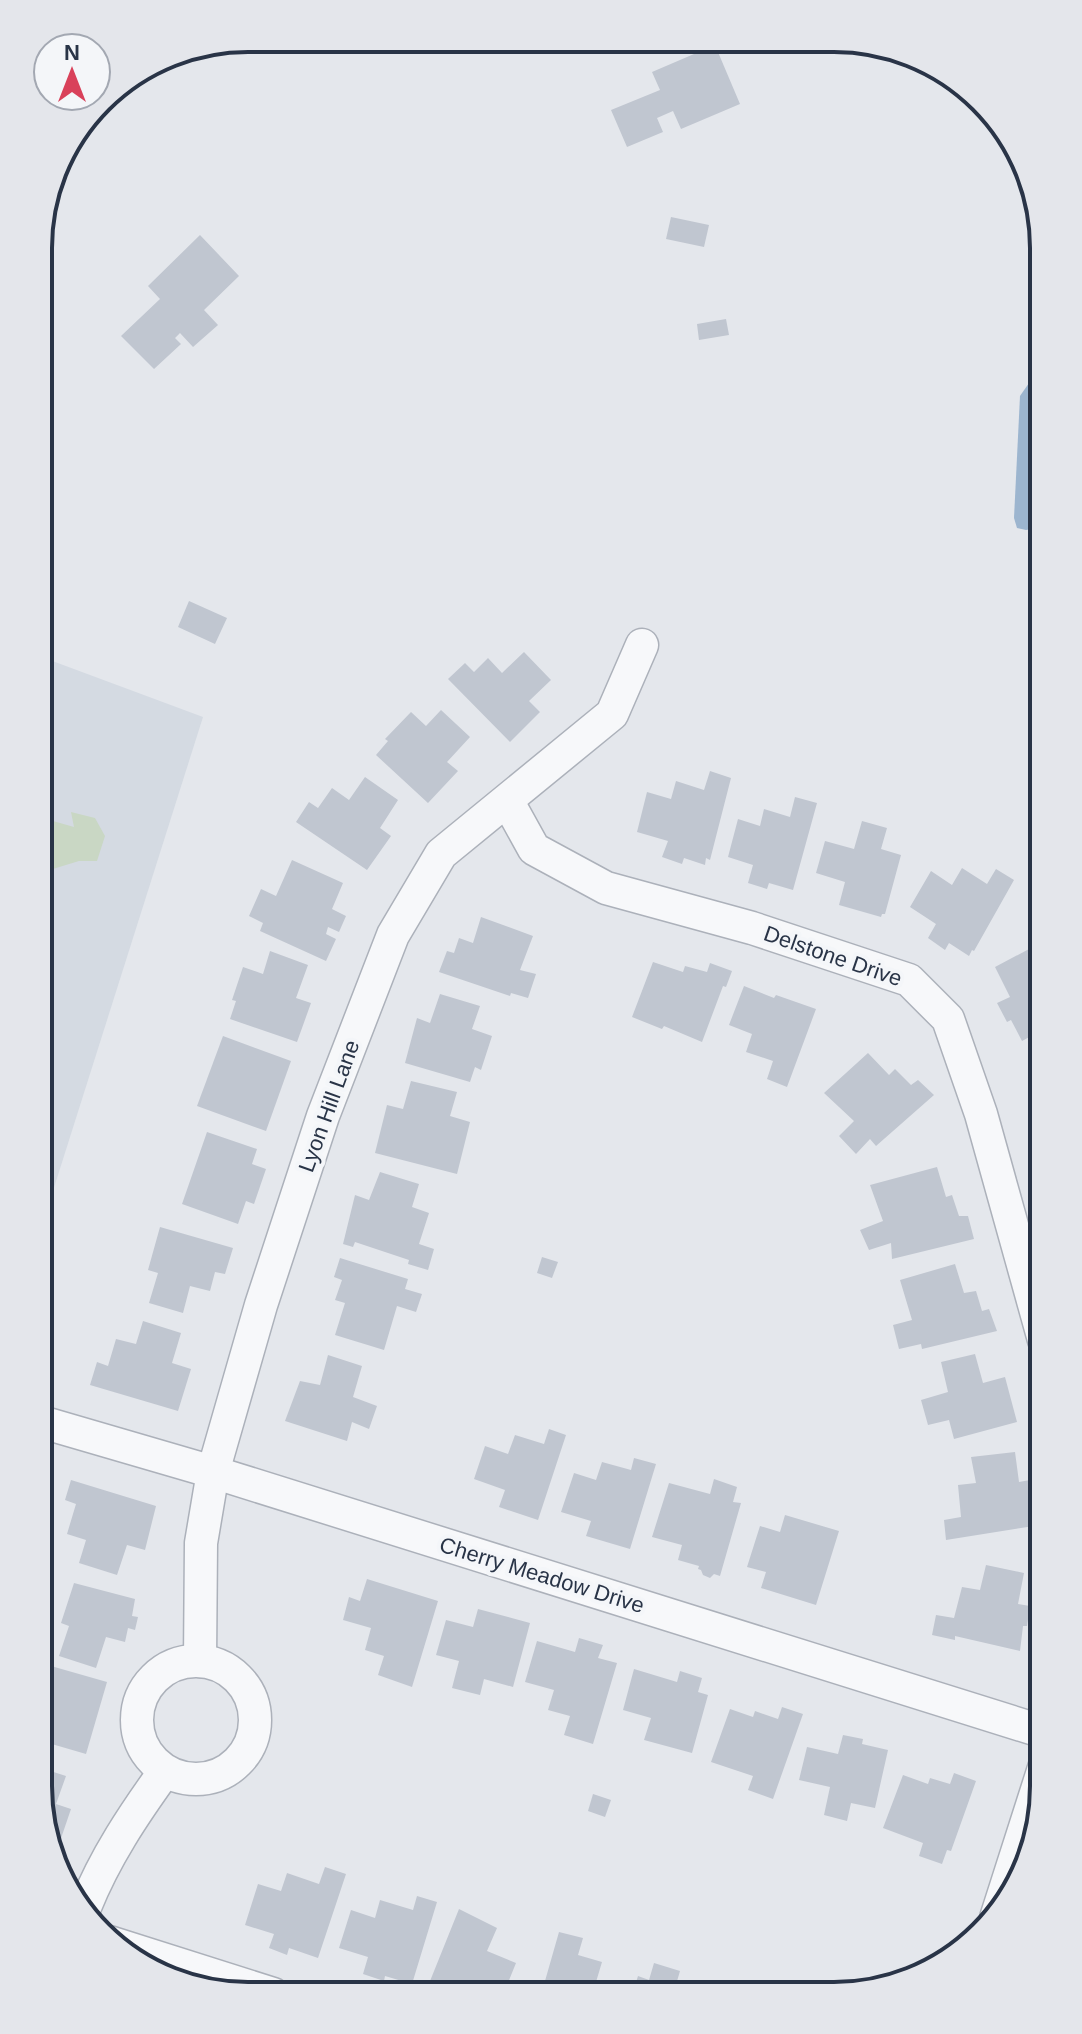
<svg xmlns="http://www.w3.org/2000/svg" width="1082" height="2034" viewBox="0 0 1082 2034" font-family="Arial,sans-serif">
<rect width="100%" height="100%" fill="#e4e7ec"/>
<path fill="#d4dae2" d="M39,656L203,717L39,1235Z"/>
<path fill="#c9d7c4" d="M71,812L95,818L105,836L97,861H79L43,872L39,886V817L74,827Z"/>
<path fill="#9cb5cf" d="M1029,383L1044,386V527L1026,530L1017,528L1014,518L1020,396Z"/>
<g fill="#c0c6d0">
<path d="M715,45L740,104L681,129L673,111L657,118L663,132L627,147L611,110L660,90L652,72Z"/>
<path d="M671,217L709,225L704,247L666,239Z"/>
<path d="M200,235L239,276L204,310L218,325L193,347L180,333L175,338L181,344L154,369L121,336L160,299L148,286Z"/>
<path d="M726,319L729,335L699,340L697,324Z"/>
<path d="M189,601L227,618L215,644L178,627Z"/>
<path d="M524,652L551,680L529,701L540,712L510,742L448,679L465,663L474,672L488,658L502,673Z"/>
<path d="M441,710L470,737L447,762L458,771L428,803L376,755L388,741L385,739L411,712L426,726Z"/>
<path d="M710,771L731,778L710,860L706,858L705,865L684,858L682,864L662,857L668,841L637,832L647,792L671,799L676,781L704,790Z"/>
<path d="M365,777L398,800L380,828L391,836L367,870L296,822L309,802L318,808L332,788L349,800Z"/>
<path d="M795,797L817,803L793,890L769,883L767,889L748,883L753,865L728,857L738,819L760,826L764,809L790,817Z"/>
<path d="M862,821L887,828L881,849L901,855L885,914H882L881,917L839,905L845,882L816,873L825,841L854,849Z"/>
<path d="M292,860L343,883L332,909L346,916L339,932L328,927L326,934L336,939L326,961L260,931L263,923L249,916L261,889L276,896Z"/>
<path d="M962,868L987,884L996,869L1014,880L974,951L972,950L969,956L949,943L945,950L928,938L936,924L910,907L931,871L952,885Z"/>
<path d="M481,917L533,936L520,970L536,974L528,998L511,993L510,996L439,972L447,951L454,953L459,938L473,943Z"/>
<path d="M1031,948L1044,969V1029L1022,1041L1011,1020L1007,1022L997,1003L1010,997L995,967Z"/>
<path d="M270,951L308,965L296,998L311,1003L297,1042L230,1019L236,1001L232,1000L243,967L263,974Z"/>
<path d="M653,962L683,972L685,966L707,972L710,963L732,971L726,987L723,986L702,1042L664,1026L662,1029L632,1017Z"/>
<path d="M744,986L774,998L776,995L816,1009L787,1087L767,1079L773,1061L746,1052L752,1034L729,1025Z"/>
<path d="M440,994L480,1006L472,1029L492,1036L481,1070L475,1067L470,1082L405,1063L417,1018L430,1023Z"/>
<path d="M223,1036L291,1061L266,1131L197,1106Z"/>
<path d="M868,1053L889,1075L895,1069L911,1085L918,1080L934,1095L876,1146L870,1139L856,1154L839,1136L854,1121L824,1093Z"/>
<path d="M411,1081L457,1092L450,1116L470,1122L457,1174L375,1153L387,1105L403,1109Z"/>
<path d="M1044,1083V1111H1042L1040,1098L1036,1099L1032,1086Z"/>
<path d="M207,1132L257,1149L252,1164L266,1169L254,1204L246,1201L238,1224L182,1204Z"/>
<path d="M937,1167L946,1197L952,1195L959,1216H968L974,1239L892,1259L891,1243L869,1250L860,1230L883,1221L870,1185Z"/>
<path d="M380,1172L419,1184L412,1207L429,1213L419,1244L434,1249L428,1270L408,1264L409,1260L355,1242L353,1247L343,1244L355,1195L369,1200Z"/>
<path d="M160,1227L233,1248L225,1274L215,1272L210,1291L190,1286L183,1313L149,1303L158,1273L148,1270Z"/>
<path d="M542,1257L558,1262L552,1278L537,1273Z"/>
<path d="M340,1258L408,1279L405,1289L422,1294L416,1312L397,1306L384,1350L335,1335L345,1303L335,1300L342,1280L334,1277Z"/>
<path d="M955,1264L964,1293L976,1291L982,1311L989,1309L997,1331L922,1349L921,1344L899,1349L893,1325L912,1320L900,1280Z"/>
<path d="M143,1321L181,1333L172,1363L191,1369L178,1411L90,1385L97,1362L108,1366L116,1339L136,1344Z"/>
<path d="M975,1354L983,1383L1005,1377L1017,1422L954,1439L949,1420L928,1425L921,1400L948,1392L941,1362Z"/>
<path d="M328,1355L362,1366L353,1397L377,1406L369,1429L352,1422L347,1441L285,1421L300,1381L320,1385Z"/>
<path d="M549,1429L566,1435L538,1520L499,1507L505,1490L474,1479L485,1446L508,1454L515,1435L544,1444Z"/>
<path d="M1015,1452L1019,1482L1030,1480L1034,1501L1030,1502L1034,1526L946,1540L944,1520L961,1517L958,1485L976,1483L971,1457Z"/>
<path d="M634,1458L656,1464L630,1549L586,1536L591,1521L561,1512L574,1473L596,1480L602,1462L631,1470Z"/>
<path d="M714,1479L737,1487L733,1502L741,1503L720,1576L714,1574L710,1578L703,1575L701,1570L698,1569L699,1566L678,1560L682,1545L652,1537L669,1483L710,1494Z"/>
<path d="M71,1480L156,1506L145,1550L127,1545L117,1575L79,1563L86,1540L67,1534L76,1504L65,1500Z"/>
<path d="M785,1515L839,1531L816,1605L761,1588L766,1572L747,1567L760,1526L780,1532Z"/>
<path d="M986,1565L1024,1573L1018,1604L1030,1606L1027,1626H1023L1020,1651L955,1636V1640L932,1635L936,1615L954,1618L962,1587L980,1590Z"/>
<path d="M367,1579L438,1601L412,1687L378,1675L384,1656L365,1650L371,1628L343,1620L349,1597L360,1601Z"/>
<path d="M74,1583L135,1599L132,1616L138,1617L135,1630L128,1628L125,1642L106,1637L96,1668L59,1656L69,1626L61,1623Z"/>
<path d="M478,1609L530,1623L513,1687L484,1679L480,1695L452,1688L459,1661L436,1655L446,1620L473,1627Z"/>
<path d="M579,1638L603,1645L598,1658L617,1663L593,1744L564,1735L570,1716L548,1710L554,1690L525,1682L537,1641L575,1652Z"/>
<path d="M51,1666L107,1682L86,1754L38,1740V1685L45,1687Z"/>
<path d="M634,1669L677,1682L680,1671L702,1678L698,1692L708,1695L692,1753L644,1740L651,1718L623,1710Z"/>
<path d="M782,1707L803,1714L773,1799L748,1790L753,1776L711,1762L730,1709L753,1717L755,1711L778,1719Z"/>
<path d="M843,1735L863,1739L862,1744L888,1750L875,1808L851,1803L847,1821L824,1815L830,1787L799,1780L807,1747L838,1754Z"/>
<path d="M38,1767L66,1776L56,1804L71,1809L56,1853L48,1850L38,1786Z"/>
<path d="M954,1773L976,1781L951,1851L947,1850L942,1864L919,1856L923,1843L883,1828L903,1775L928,1784L930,1778L950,1784Z"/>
<path d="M593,1794L611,1800L605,1817L588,1811Z"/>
<path d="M325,1867L346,1874L318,1958L289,1948L287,1955L269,1948L274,1934L245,1925L258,1884L281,1891L287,1873L319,1884Z"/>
<path d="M417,1896L437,1902L412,1984L385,1976L384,1981L363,1974L368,1957L339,1948L351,1910L375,1918L380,1900L413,1910Z"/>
<path d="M459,1909L497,1928L487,1951L516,1963L503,1995L476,1985L472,1995H435L426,1991Z"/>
<path d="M559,1932L583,1938L578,1955L602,1962L596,1982L619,1989L617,1995H541Z"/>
<path d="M654,1963L680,1971L675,1988L696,1996L632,1995L638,1976L649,1980Z"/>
</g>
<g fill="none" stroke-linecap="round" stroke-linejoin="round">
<g stroke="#acb1ba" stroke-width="35">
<g id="street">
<path d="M508,802L534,849L606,888L752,928L909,980L948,1019L981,1114L1044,1340"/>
<path d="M38,1421L213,1472L1044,1732"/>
<circle cx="196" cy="1720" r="59"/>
<path d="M200,1661L201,1543L213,1472L261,1305L323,1116L393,935L441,854L612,714L642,645"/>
<path d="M85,1907C105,1857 134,1814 165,1771"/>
<path d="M996,1918L1044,1768"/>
<path d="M109,1942L273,1994"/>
</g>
</g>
<use href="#street" stroke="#f7f8fa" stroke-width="32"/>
</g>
<g text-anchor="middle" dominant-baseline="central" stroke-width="8" stroke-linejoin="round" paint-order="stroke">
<g font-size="22" fill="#293447" stroke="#f4f6f9">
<text transform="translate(833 956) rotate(19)">Delstone Drive</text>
<text transform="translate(329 1106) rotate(-70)">Lyon Hill Lane</text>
<text transform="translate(542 1575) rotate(17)">Cherry Meadow Drive</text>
</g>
</g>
<path d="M0 0H1082V2034H0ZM248 52H834A196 196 0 0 1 1030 248V1786A196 196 0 0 1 834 1982H248A196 196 0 0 1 52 1786V248A196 196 0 0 1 248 52Z" fill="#e4e6eb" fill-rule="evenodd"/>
<path fill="none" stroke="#293447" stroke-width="4" d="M248 52H834A196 196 0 0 1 1030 248V1786A196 196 0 0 1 834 1982H248A196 196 0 0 1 52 1786V248A196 196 0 0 1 248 52Z"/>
<g transform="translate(72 72)"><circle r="38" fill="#f4f6f9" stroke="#a3a8b2" stroke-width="2"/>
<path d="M0-6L14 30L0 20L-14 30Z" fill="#d9415a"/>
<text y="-12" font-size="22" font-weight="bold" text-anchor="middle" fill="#293447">N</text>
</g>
</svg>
